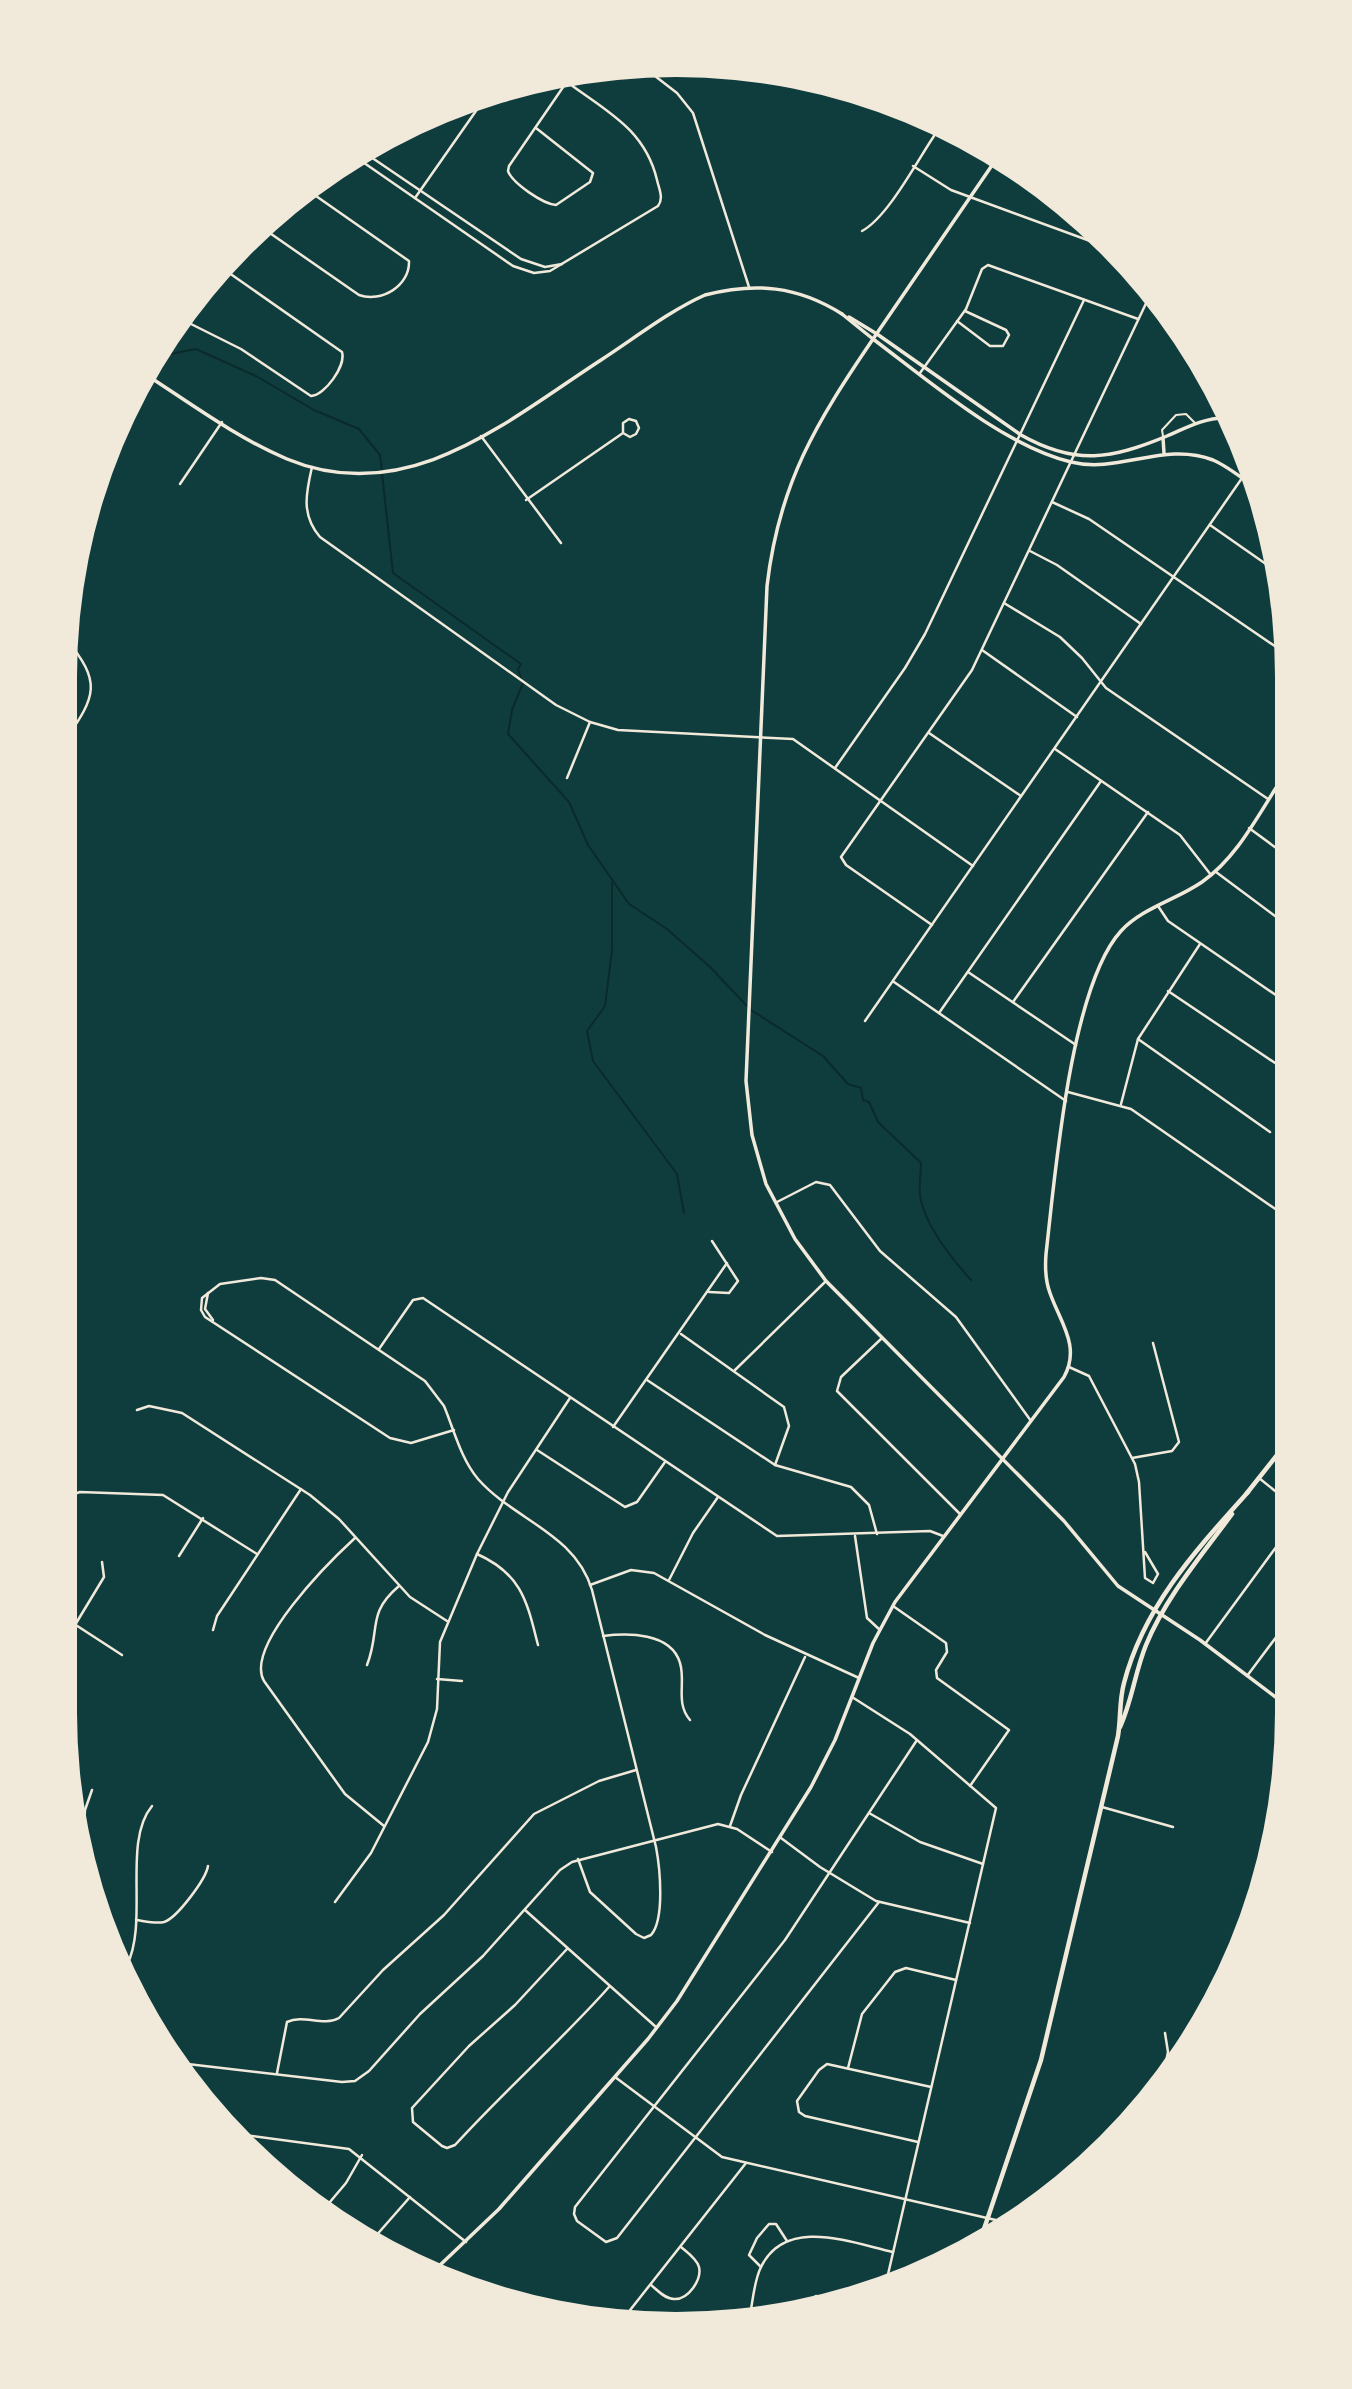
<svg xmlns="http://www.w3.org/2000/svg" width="1352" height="2389" viewBox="0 0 1352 2389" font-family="'Space Grotesk',sans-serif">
<rect width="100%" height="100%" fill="#0f3d3e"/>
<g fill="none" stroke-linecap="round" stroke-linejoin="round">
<g stroke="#0a2a2b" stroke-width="2">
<path d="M156,357L196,349L256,376L314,410L359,429L380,455L393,573L521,664L518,669L521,678"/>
<path d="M523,683L512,710L508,734L569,802L588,845L629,904L667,929L710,967L747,1006"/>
<path d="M612,883V950L605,1006L587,1031L593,1061L677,1174L684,1213"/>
<path d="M751,1010L823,1056L848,1084L861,1088L863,1100L869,1102L878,1122L921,1163C921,1174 918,1191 921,1201C928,1229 952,1259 971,1280"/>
</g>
<path stroke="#f1e9da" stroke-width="2" d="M1163,436L1162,430L1176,415L1186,414L1195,423"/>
<g stroke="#f1e9da" stroke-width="2.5">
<path d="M642,66L677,93L693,113L749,287"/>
<path d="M536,128L593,173L590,182L556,205C543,204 512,183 508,171L509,166L570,77"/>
<path d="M365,153L521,259L545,267L562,264"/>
<path d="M357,158L513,266L534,273L550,271L658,206C664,198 659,189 657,180C645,129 606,111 567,82"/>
<path d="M913,166L951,190L1112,249"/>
<path d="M415,198L485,98"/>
<path d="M264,229L359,295C381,303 410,286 409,261L306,189"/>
<path d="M862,231C888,217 917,161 934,136L935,125"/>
<path d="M183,320L241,349L311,396C325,395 346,366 342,352L222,268"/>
<path d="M957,321L990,346H1003L1009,335L1006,330L965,311"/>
<path d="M920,373L966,309L982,269L988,265L1138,319"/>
<path d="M481,436L561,543"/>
<path d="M312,467C306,493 301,515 320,537L556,705L590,722L618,730L793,739L973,866"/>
<path d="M180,484L222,422"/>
<path d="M526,500L623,433L630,437L636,434L639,428L636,421L629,419L623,423V433"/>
<path d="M1052,502L1089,519L1282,651"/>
<path d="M1210,525L1276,571"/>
<path d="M1030,551L1057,565L1141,624"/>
<path d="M1004,603L1060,637L1082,658L1106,688L1268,799"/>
<path d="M982,650L1077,717"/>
<path d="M929,733L1021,796"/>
<path d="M66,739C96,696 102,682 66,639"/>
<path d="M1055,749L1180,835L1211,875"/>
<path d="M835,768L905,668L925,634L1084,300"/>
<path d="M567,778L590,722"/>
<path d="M1249,828L1283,853"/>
<path d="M1216,872L1283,922"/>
<path d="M1158,906L1168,921L1283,1000"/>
<path d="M932,925L846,865L841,857L972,670L1150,295"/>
<path d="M968,972L1076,1045"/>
<path d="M894,982L1066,1101"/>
<path d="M1168,991L1284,1069"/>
<path d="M1013,1002L1148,812"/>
<path d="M939,1013L1101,781"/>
<path d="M865,1021L1249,468"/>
<path d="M1138,1039L1270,1132"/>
<path d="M1068,1092L1131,1109L1284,1215"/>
<path d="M1121,1104L1138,1039L1200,944"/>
<path d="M777,1202L816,1182L830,1185L880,1251L956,1317L1031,1421"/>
<path d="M709,1292L729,1293L738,1281L712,1241"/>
<path d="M208,1293L205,1309L213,1320"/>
<path d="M681,1334L784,1407L789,1426L775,1465"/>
<path d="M881,1339L841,1377L837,1391L960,1514"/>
<path d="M379,1349L413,1300L423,1298L777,1536L930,1531L943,1536"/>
<path d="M1069,1367L1089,1376L1135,1464L1139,1482L1145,1578L1153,1583L1158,1574L1145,1552"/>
<path d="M735,1370L826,1281"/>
<path d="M647,1380L775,1465L851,1487L869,1505L877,1534"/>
<path d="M137,1410L149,1406L182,1413L310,1495L339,1519L410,1597L447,1621"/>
<path d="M613,1427L727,1263"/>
<path d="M454,1430L411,1443L390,1438L205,1317L201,1310L202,1298L220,1284L261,1278L275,1280L425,1381L444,1406C454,1430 461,1459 478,1479C514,1520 575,1533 592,1590L656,1847C660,1868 665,1919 651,1935L644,1938L636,1934L590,1892L578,1859"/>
<path d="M537,1450L625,1507L637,1502L665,1462"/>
<path d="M1132,1458L1172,1451L1179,1442L1153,1343"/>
<path d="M1259,1478L1285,1499"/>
<path d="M65,1497L80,1492L163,1495L257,1554"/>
<path d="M855,1536L867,1618L880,1630"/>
<path d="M355,1538C330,1561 244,1646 264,1681L345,1794L384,1826"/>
<path d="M477,1554C522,1574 527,1602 538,1645"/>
<path d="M179,1556L203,1518"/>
<path d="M669,1580L693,1533L718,1497"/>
<path d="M590,1585L631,1570L654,1573L765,1635L859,1678"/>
<path d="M893,1606L946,1643L947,1652L936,1670L937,1678L1009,1730L970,1786"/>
<path d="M65,1618L122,1655"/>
<path d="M75,1625L104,1577L102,1562"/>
<path d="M213,1630L217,1616L301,1489"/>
<path d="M603,1636C627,1633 671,1632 680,1663C686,1682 675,1703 690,1720"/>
<path d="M1205,1644L1285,1535"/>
<path d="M367,1665C381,1629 366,1614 399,1586"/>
<path d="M1247,1676L1286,1624"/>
<path d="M437,1679L462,1681"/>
<path d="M852,1697L910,1734L996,1808L886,2283"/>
<path d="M1102,1807L1173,1827"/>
<path d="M869,1813L920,1842L983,1864"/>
<path d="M730,1826L741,1795L805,1657"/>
<path d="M84,1827L85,1810L92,1790"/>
<path d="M781,1838L820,1867L876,1901L970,1923"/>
<path d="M335,1902L371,1853L428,1742L437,1709L440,1642L477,1554L508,1492L570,1398"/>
<path d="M879,1902L617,2238L606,2242L577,2221L574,2214L575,2207L785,1940L917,1740"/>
<path d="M525,1910L656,2027"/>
<path d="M136,1920C144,1921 156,1924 164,1922C177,1918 206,1879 208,1866"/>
<path d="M567,1949L515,2005L469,2046L412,2108L413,2122L442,2146L447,2148L455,2145C505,2090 560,2042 609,1987"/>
<path d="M127,1965C149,1921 122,1842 152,1806"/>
<path d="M1165,2033L1168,2052L1165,2067"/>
<path d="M179,2063L342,2082L355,2081L369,2071L420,2014L483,1956L560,1870L572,1862L718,1824L737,1829L772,1852"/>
<path d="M848,2068L862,2014L895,1972L906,1968L956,1980"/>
<path d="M277,2073L287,2022C304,2014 323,2027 339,2018L383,1970L444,1915L534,1814L599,1781L636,1770"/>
<path d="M615,2077L722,2157L1000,2221"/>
<path d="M244,2135L349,2149L466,2242"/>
<path d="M918,2142L805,2116L799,2112L797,2101L819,2070L827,2064L931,2087"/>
<path d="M324,2209L346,2183L362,2155"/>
<path d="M374,2238L410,2197"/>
<path d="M761,2267L749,2255L757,2238L769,2224H776L787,2241"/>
<path d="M651,2285C657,2290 665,2299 674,2299C688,2300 702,2280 699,2267C697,2259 687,2252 681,2247"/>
<path d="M810,2301L816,2296L822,2298"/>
<path d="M627,2314L746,2163"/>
<path d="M750,2315C753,2300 754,2281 761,2267C786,2216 852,2243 893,2252"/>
</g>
<g stroke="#f1e9da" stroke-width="3.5">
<path d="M842,314L873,339C816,423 779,483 767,586L746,1081L752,1135L766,1184L795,1239L826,1281L1064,1521L1118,1586L1200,1640L1286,1705"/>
<path d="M849,317L877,334"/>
<path d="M145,374C190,403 237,438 287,459C407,509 507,421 601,360C635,338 669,311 705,295C755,282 798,286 842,314"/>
<path d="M438,2267L499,2209L648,2039L677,2001L811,1787L835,1740L873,1643L895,1602L1064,1377C1081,1346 1060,1322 1050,1293C1045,1280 1045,1267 1046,1254C1055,1176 1070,987 1121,931C1142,908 1176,900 1202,882C1238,857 1259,813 1283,777"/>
</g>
<g stroke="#f1e9da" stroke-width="3.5">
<path d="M997,158L873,339C929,381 1004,446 1071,462C1119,474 1164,441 1213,460C1229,467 1243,479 1257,489"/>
<path d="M877,334L1021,435C1076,466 1112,459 1167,436C1186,428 1204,418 1224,418"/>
<path d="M1163,438L1164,453"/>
</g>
<g stroke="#f1e9da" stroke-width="4.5">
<path d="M1247,1493L1285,1445"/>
<path d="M1120,1727C1132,1701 1135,1672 1146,1645C1166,1597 1201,1556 1232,1514"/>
<path d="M983,2232L1041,2060L1118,1736C1121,1718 1119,1701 1124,1683C1144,1606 1196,1550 1248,1492"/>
</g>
</g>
<path d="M0 0H1352V2389H0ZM676 77H676A599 599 0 0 1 1275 676V1713A599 599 0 0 1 676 2312H676A599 599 0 0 1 77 1713V676A599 599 0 0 1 676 77Z" fill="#f1e9da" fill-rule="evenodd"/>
</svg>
